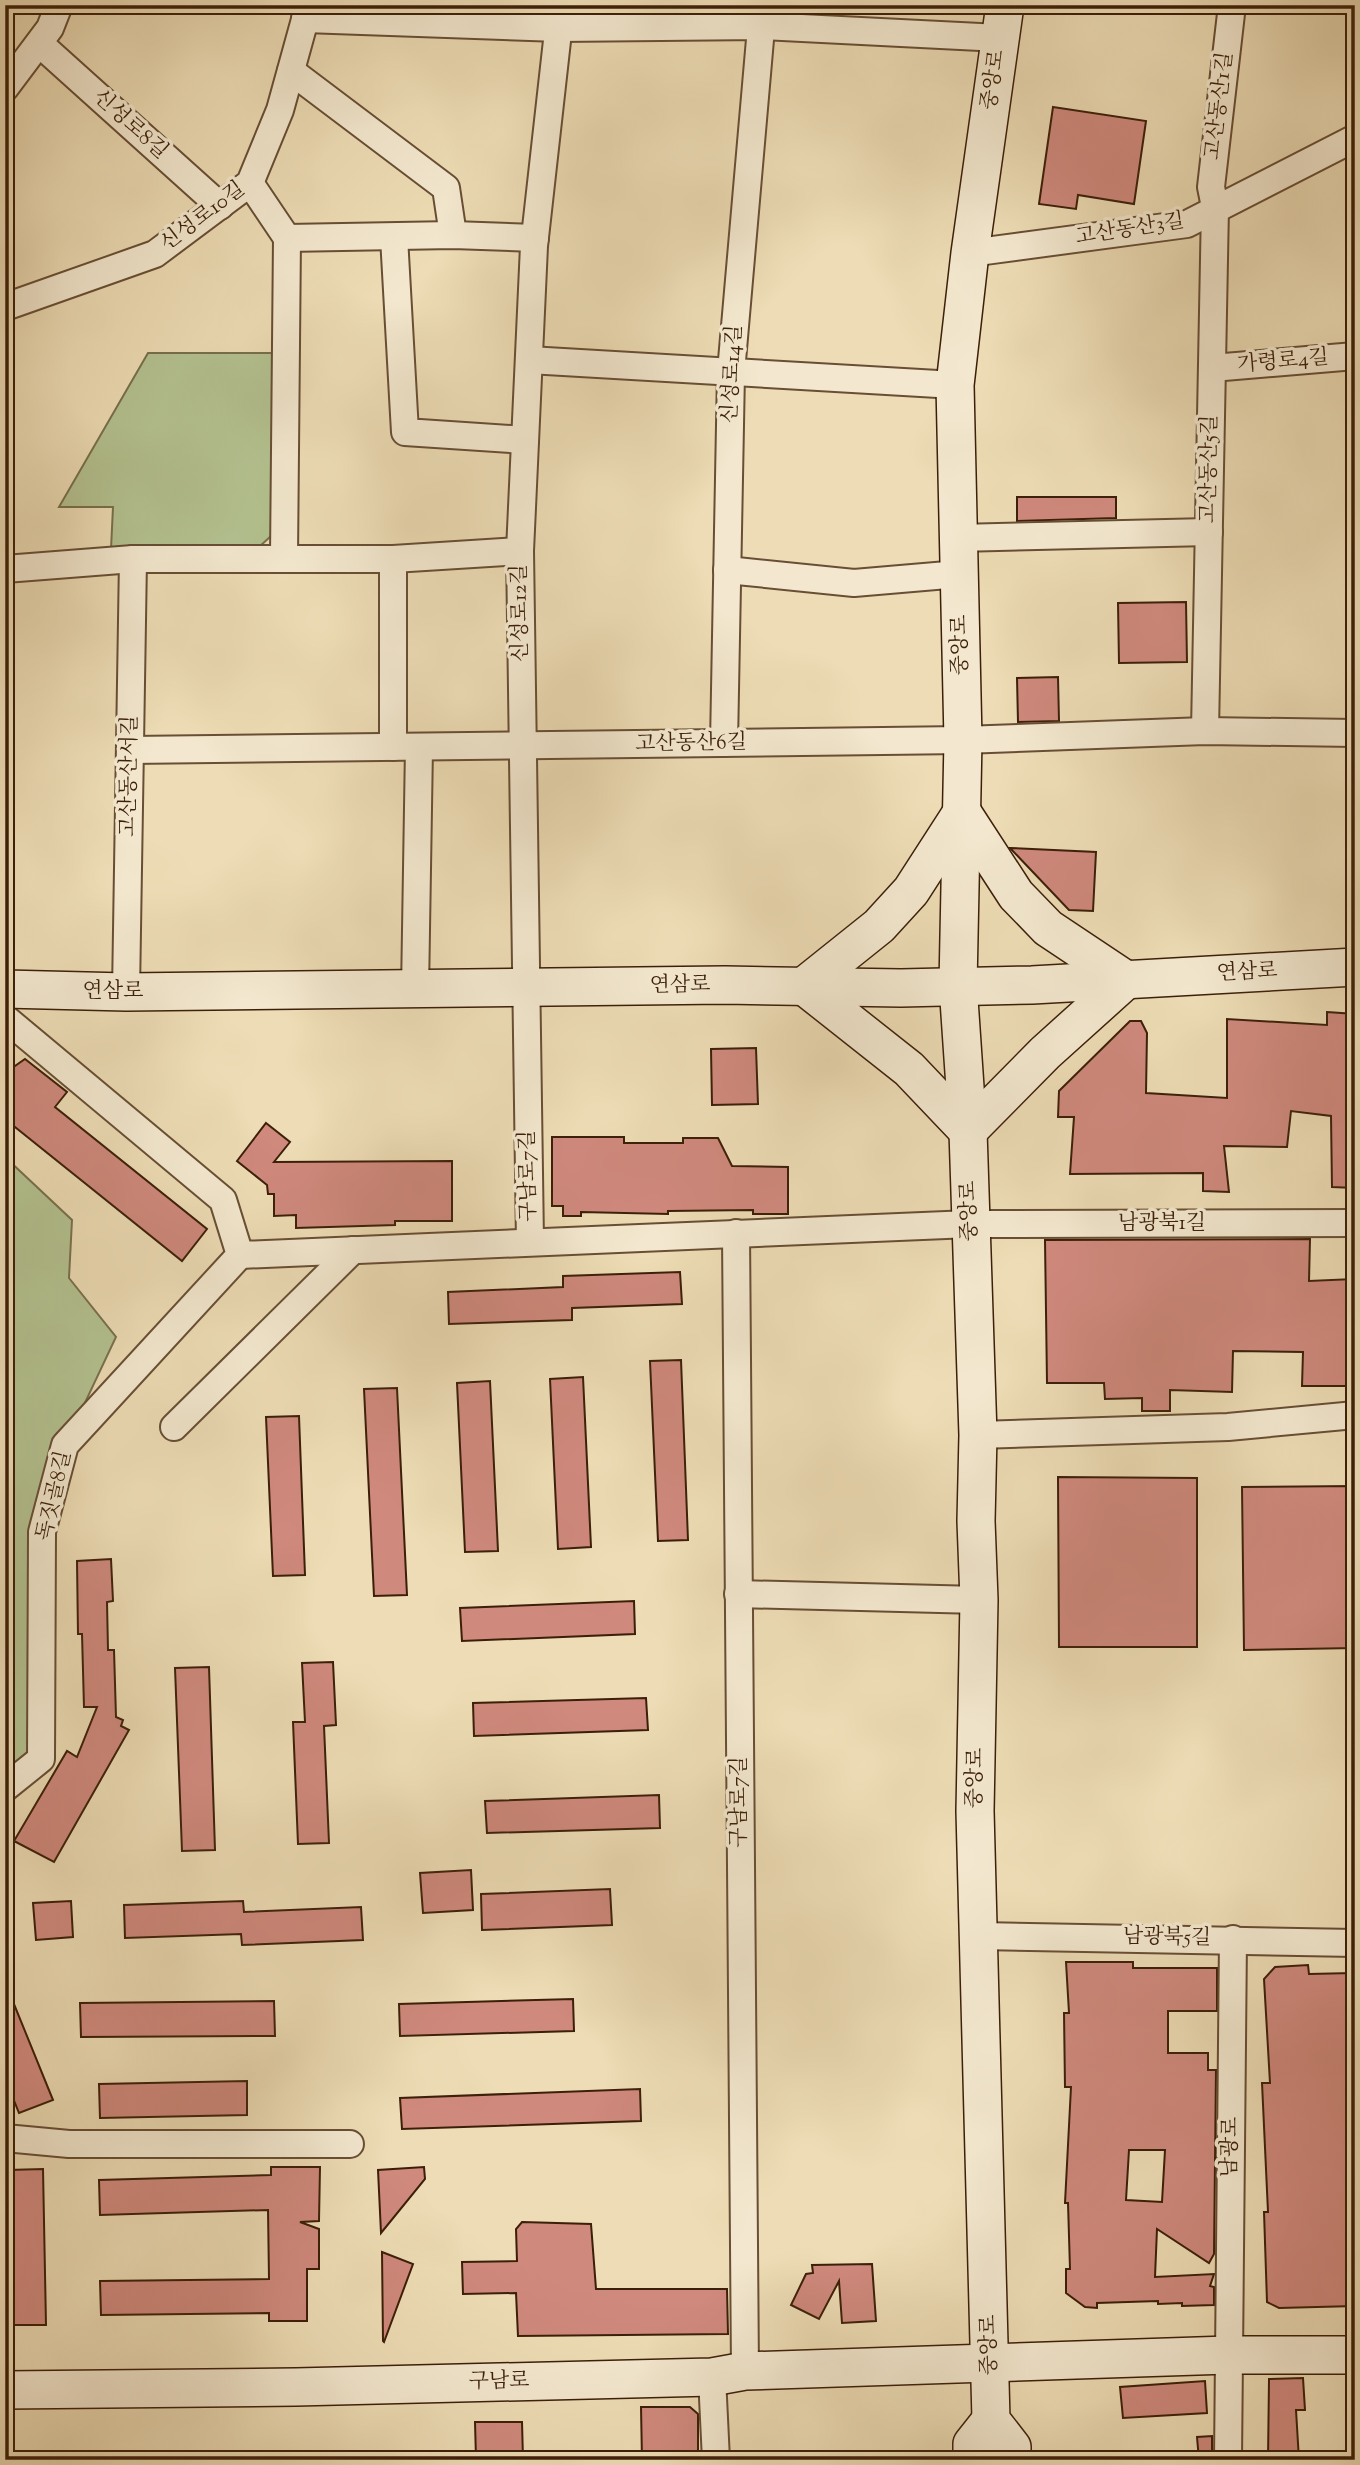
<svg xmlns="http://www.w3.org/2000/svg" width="1360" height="2465" viewBox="0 0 1360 2465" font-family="'Sorts Mill Goudy','Noto Serif KR',serif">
<rect width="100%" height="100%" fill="#eddcb5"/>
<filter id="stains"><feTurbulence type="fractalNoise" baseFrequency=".00286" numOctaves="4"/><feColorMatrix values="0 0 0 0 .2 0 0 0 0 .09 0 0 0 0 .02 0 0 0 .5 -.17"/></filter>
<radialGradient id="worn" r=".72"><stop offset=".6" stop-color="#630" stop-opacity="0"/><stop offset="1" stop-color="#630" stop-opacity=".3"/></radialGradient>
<g fill="#b4c291" stroke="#78704d" stroke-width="2">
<path d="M148,353H273L272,535L258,548L111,549L113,507H59Z"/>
<path d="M5,1157L72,1220L69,1278L116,1337L65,1445L42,1532L41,1759L5,1788Z"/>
</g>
<g fill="#cf897d" stroke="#3c1f09" stroke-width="2" fill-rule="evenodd">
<path d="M1053,107L1146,121L1134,204L1078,195L1076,209L1039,204Z"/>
<path d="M1017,497H1116V518L1017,521Z"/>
<path d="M1186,602L1187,662L1119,663L1118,603Z"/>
<path d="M1058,677L1059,721L1018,722L1017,678Z"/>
<path d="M1010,848L1096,852L1093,911L1069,910Z"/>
<path d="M1327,1012L1355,1014V1188L1332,1187L1331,1116L1291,1111L1287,1147L1224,1146L1229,1192L1203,1191V1173L1070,1174L1074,1117H1058L1059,1091L1130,1021H1141L1147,1033L1146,1093L1227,1098V1019L1327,1025Z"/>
<path d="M756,1048L758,1104L712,1105L711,1049Z"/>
<path d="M25,1059L67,1092L55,1107L207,1229L182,1261L5,1119V1073Z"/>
<path d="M266,1123L290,1142L274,1162L452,1161V1221H395V1225L296,1228V1215L274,1216V1194H268L267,1185L237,1161Z"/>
<path d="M552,1137H624V1143H683V1138H718L732,1166L788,1167V1214H753V1210L668,1211V1214L581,1212V1216H563V1206H552Z"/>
<path d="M1310,1239L1309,1281L1354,1279V1319H1349V1386H1302L1303,1352L1233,1351L1232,1392L1170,1390V1411H1142V1398L1105,1399L1104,1383H1047L1045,1240Z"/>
<path d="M680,1272L682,1304L572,1308V1320L449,1324L448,1292L563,1287V1276Z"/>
<path d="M681,1360L688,1540L658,1541L650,1361Z"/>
<path d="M583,1377L591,1547L558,1549L550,1379Z"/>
<path d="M490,1381L498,1551L465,1552L457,1383Z"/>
<path d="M397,1388L407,1595L374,1596L364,1389Z"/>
<path d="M299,1416L305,1575L273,1576L266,1417Z"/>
<path d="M1058,1477L1197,1478V1647H1059Z"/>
<path d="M1355,1486V1648L1244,1650L1242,1487Z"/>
<path d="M111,1559L113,1601L107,1602L108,1650H114L116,1717L123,1720L121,1726L129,1730L54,1862L14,1841L67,1751L77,1757L97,1707H84L82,1634H78L77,1561Z"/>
<path d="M634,1601L635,1634L462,1641L460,1608Z"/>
<path d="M333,1662L336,1725L324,1726L329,1843L298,1844L293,1722H305L302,1663Z"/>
<path d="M209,1667L215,1850L182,1851L175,1668Z"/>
<path d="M646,1698L648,1730L474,1736L473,1703Z"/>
<path d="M659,1795L660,1828L487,1833L485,1801Z"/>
<path d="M471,1870L473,1910L423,1913L420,1873Z"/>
<path d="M610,1889L612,1925L482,1930L481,1894Z"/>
<path d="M71,1901L73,1937L36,1940L33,1903Z"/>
<path d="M243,1901L244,1912L361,1907L363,1940L242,1945L241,1934L125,1938L124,1905Z"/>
<path d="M1066,1962H1133V1968H1217V2011H1168V2053H1208V2070H1216L1214,2254L1209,2263L1157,2229L1155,2277L1214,2274L1210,2286L1214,2287V2305L1182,2306V2303L1158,2304V2301L1097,2303V2308L1085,2307L1066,2293V2269H1070L1068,2203H1065L1071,2087H1065L1064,2013H1069ZM1129,2150H1165L1162,2202L1126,2200Z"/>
<path d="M1308,1965L1309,1974L1353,1973L1355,2143H1349L1355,2306L1279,2308L1267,2302L1264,2212H1268L1262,2083H1270L1264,1979L1275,1967Z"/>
<path d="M5,1982L53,2100L19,2113L5,2078Z"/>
<path d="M573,1999L574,2031L400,2036L399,2004Z"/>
<path d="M274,2001L275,2036L81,2037L80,2003Z"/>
<path d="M247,2081V2115L100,2118L99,2084Z"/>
<path d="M640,2089L641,2121L402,2129L400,2098Z"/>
<path d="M271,2167H320L319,2221L300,2222L319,2229V2269H307V2321H269V2313L101,2315L100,2281L269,2279L268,2210L100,2215L99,2180L271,2175Z"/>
<path d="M424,2167L425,2179L381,2233L378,2170Z"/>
<path d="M43,2169L46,2325H10L8,2170Z"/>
<path d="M522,2222L591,2224L596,2289H727L728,2334L518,2336L516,2293L463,2294L462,2262L517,2261L516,2229Z"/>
<path d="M382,2252L413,2264L384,2342L383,2341Z"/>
<path d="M872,2264L876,2321L842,2323L839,2281L819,2319L791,2305L806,2274L813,2273L812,2265Z"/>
<path d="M1303,2378L1305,2410H1296L1299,2460H1268L1269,2379Z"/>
<path d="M1205,2381L1207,2413L1123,2418L1120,2387Z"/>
<path d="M641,2407H690L698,2414V2460H642Z"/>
<path d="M475,2422H522L523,2459H476Z"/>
<path d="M1212,2436V2460H1199L1197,2437Z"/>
</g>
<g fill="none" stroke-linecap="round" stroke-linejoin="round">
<g stroke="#684e34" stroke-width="30">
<g id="street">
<path d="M305,19L559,28L761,26L1000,38"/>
<path d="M40,44L220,206"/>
<path d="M291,71L446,188L453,235"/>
<path d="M5,88L50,28L59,5"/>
<path d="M250,183L287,238"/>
<path d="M394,237L405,432L525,440"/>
<path d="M287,238L453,235L535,238"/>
<path d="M970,253L1187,224L1355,138"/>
<path d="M5,307L155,254L250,183L280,110L309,5"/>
<path d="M529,360L955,385"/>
<path d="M1212,368L1355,356"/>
<path d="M958,538L1209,532"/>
<path d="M284,557L287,238"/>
<path d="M393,559V747"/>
<path d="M5,569L133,559H393L520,551"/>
<path d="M727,570L854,583L959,574"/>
<path d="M1205,731L1215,207L1211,187L1232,5"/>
<path d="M724,743L731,372L763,5"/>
<path d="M130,750L963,740L1205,731L1355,733"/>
<path d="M415,991L419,747"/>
<path d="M126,992L133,559"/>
<path d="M5,1018L223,1200L240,1255L65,1445L42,1532L41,1759L5,1788"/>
<path d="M736,1233L745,2371"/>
<path d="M530,1242L520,551L534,246L561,5"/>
<path d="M240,1255L970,1224L1355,1223"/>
<path d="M174,1427L353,1250"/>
<path d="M978,1435L1228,1427L1355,1415"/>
<path d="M738,1594L979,1600"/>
<path d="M980,1936L1355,1943"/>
<path d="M5,2138L69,2144H350"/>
<path d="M712,2377L716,2460"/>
<path d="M1228,2460L1233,1939"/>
</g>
</g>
<g stroke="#3c1f09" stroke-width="40">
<g id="secondary">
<path d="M1005,5L970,253L955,385L963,740L958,985L968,1131L978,1435L976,1521L979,1600L975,1811L991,2420L1012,2447V2460"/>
<path d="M962,812L1016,895L1048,928L1126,980L1045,1053L968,1131L909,1069L804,986L879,926L911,891Z"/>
<path d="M5,989L126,992L725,985L901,988L1032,985L1355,967"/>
<path d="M5,2390L296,2387L712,2377L745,2371L1228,2355H1355"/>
<path d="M972,2460V2444L991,2420"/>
</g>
</g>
<use href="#street" stroke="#f3e8cf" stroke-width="26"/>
<use href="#secondary" stroke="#f3e8cf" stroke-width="37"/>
</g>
<g text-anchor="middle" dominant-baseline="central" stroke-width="7" stroke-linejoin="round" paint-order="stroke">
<g font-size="21" fill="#3c1f09" stroke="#f3e8cf">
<text transform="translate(994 80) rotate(-82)">중앙로</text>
<text transform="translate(1220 106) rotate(-83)">고산동산1길</text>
<text transform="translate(130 125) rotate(42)">신성로8길</text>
<text transform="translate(203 217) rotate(-37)">신성로10길</text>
<text transform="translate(1130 230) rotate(-9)">고산동산3길</text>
<text transform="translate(1283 362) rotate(-5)">가령로4길</text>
<text transform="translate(733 374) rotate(-87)">신성로14길</text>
<text transform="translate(1210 469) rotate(-89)">고산동산5길</text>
<text transform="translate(521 613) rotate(-91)">신성로12길</text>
<text transform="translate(961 645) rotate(-91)">중앙로</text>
<text transform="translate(691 744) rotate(-1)">고산동산6길</text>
<text transform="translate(130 776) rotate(-89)">고산동산서길</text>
<text transform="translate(1247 973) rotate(-3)">연삼로</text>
<text transform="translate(680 986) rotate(-1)">연삼로</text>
<text x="113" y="992">연삼로</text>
<text transform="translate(529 1176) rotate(-91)">구남로7길</text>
<text transform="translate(970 1211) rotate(-92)">중앙로</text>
<text x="1162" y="1224">남광북1길</text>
<text transform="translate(55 1496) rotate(-77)">독짓골8길</text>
<text transform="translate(976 1778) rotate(-89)">중앙로</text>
<text transform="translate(740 1802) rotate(-90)">구남로7길</text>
<text transform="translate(1167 1938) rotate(1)">남광북5길</text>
<text transform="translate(1231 2147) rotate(-89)">남광로</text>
<text transform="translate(990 2345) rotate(-91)">중앙로</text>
<text transform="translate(499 2382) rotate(-1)">구남로</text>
</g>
</g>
<rect width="1360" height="2465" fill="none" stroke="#eddcb5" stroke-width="28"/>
<rect x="7" y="7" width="1346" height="2451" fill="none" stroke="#3c1f09" stroke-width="3.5"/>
<rect x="14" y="14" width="1332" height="2437" fill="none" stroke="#3c1f09" stroke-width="2"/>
<rect width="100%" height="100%" filter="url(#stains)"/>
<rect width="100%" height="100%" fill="url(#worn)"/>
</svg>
